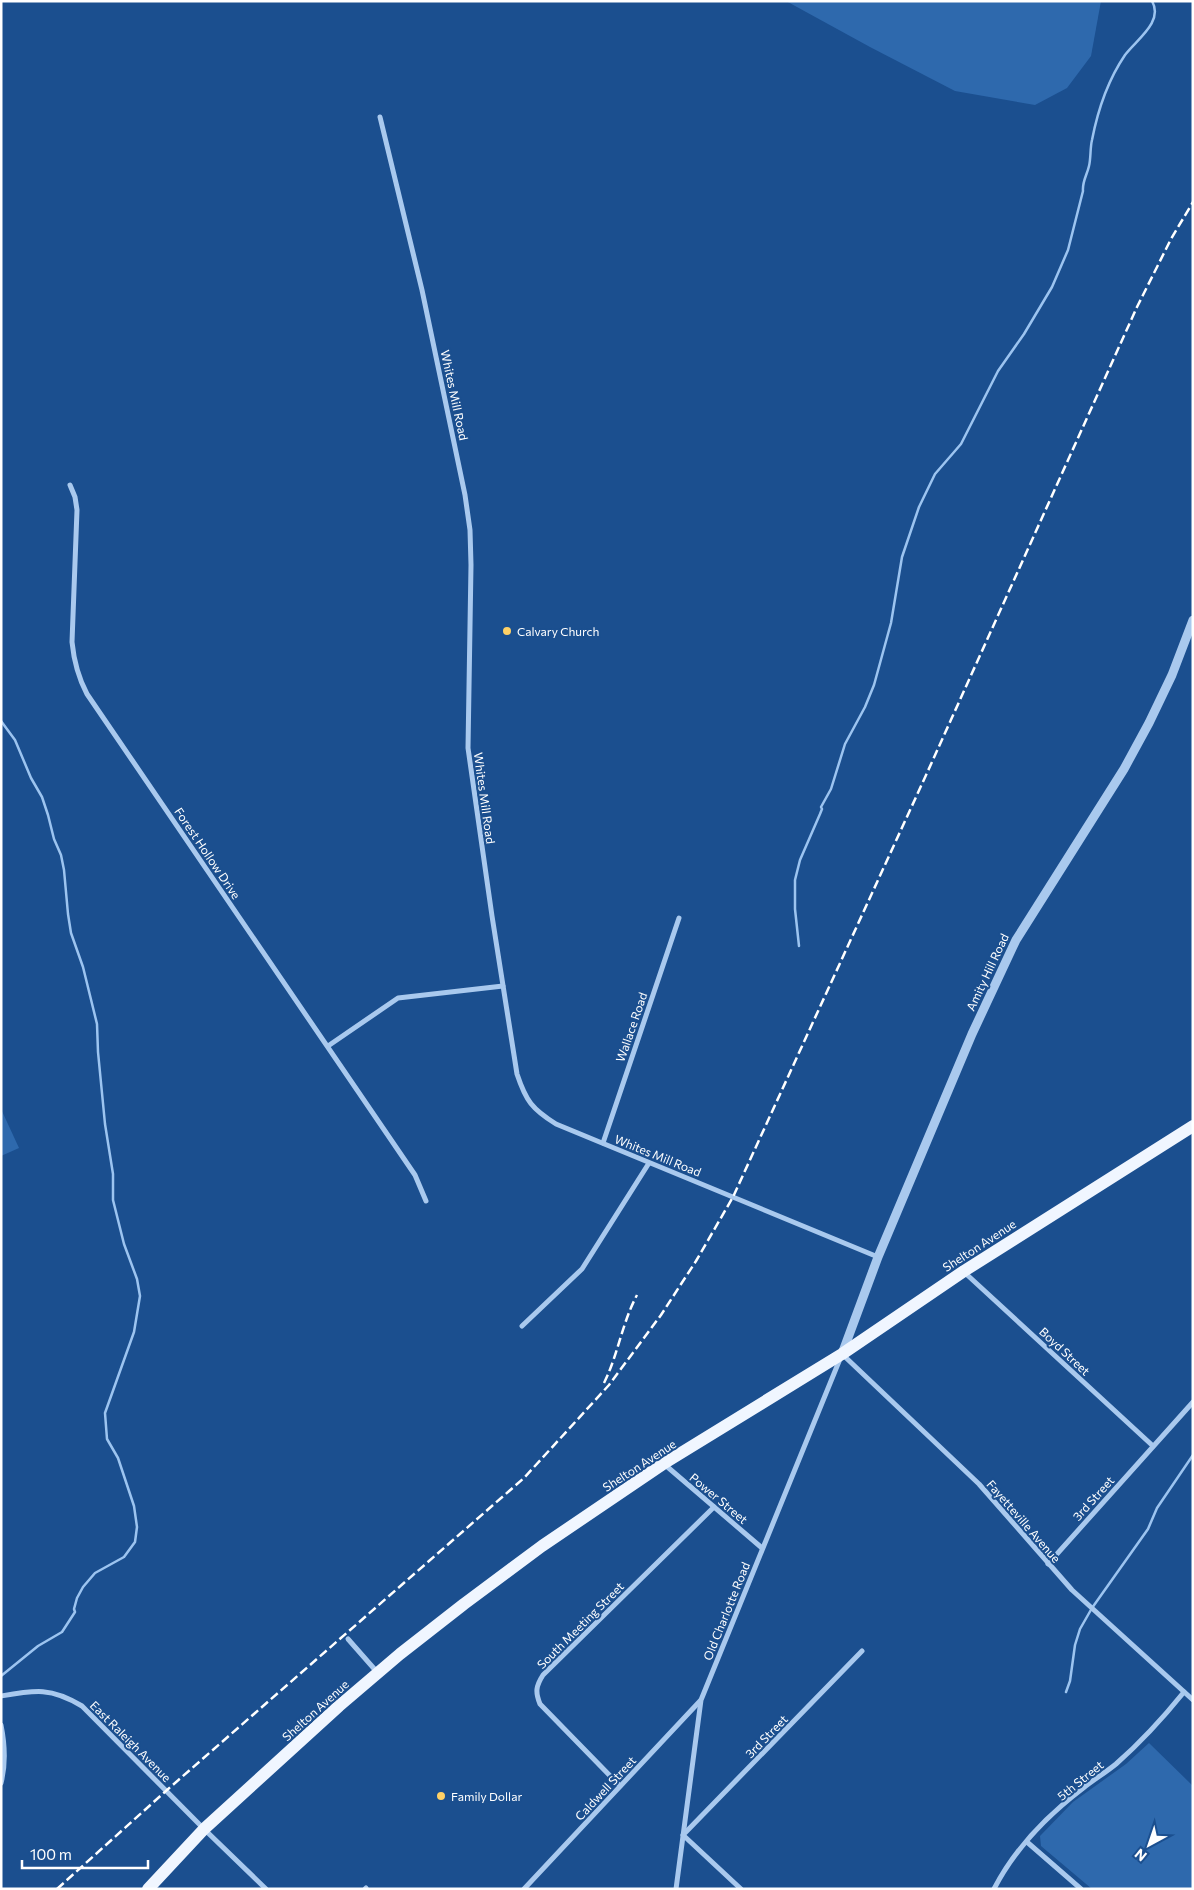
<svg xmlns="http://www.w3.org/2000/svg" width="1194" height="1890" viewBox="0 0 1194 1890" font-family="Commissioner,sans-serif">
<rect width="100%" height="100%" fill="#1b4f8f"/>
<g fill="#2e69ad">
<path d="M786,1H1101L1091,56L1067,88L1035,105L955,91L870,47Z"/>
<path d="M1,1109L19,1148L1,1156Z"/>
<path d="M1149,1743L1193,1786V1889H1092L1041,1846L1040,1836L1073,1802L1126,1764Z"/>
</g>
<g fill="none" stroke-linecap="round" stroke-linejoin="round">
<g stroke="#9cc4f0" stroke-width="2.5">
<path d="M1,721L15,740L31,778L42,797L48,815L54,839L61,855L64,870L68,914L71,933L83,967L97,1024L98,1052L105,1124L113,1174V1200L124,1244L137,1279L140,1296L134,1332L105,1413L107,1439L118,1458L134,1506L137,1527L135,1542L124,1557L95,1573L83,1587L77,1598L74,1609L75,1612L62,1632L38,1646L1,1676"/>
<path d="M799,946L795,909V880L800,860L820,814L822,809L821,807L831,789L845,744L865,707L874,685L891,623L902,557L919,507L935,474L961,444L998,371L1024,334L1052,287L1068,250L1083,191C1082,182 1087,175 1089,166C1091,158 1090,148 1092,140C1098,109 1108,80 1125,55C1136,40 1164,22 1152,1"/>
<path d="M1066,1692L1070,1681L1075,1645L1080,1629L1092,1608L1148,1529L1157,1508L1193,1455"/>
</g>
<g stroke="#a9c9ee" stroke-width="5">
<path d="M380,117L422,290L465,495L470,530L471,565L468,748L492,916L517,1074C526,1101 532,1109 556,1124L878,1257"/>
<path d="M70,485L75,497L77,510L72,642C74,662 78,677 87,694L415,1175L426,1201"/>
<path d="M328,1046L398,998L503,986"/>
<path d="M603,1143L679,918"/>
<path d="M964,1272L1153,1446"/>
<path d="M522,1326L582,1269L649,1163"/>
<path d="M664,1464L762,1548"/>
<path d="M1048,1564L1193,1402"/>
<path d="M348,1639L377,1672"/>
<path d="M1,1696C35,1690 51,1687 82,1706L204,1829L266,1889"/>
<path d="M1,1725C5,1745 6,1764 1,1783"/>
<path d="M620,1786L540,1704C535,1692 536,1686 543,1675L714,1507"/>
<path d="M1027,1842L1081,1889"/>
<path d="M365,1889L366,1888"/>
<path d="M524,1889L700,1701"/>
<path d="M676,1889L701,1700L842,1354L979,1484L1072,1590L1193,1700"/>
<path d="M741,1889L683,1835L862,1651"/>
<path d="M994,1889C1014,1850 1048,1815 1082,1789C1093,1780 1105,1773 1116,1764C1141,1742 1163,1718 1184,1692"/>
</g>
<path stroke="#a9c9ee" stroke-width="9" d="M842,1354L878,1257L972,1034L1016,940L1124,769L1149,723L1172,675L1193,620"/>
<path stroke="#f0f6ff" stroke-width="12" d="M148,1889L204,1829L339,1706L400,1654L464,1604L542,1546L663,1464L842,1354L964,1271L1193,1126"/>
<g stroke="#fff" stroke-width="2.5" stroke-dasharray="9 4" stroke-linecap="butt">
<path d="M604,1383C618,1355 622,1323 637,1295"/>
<path d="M57,1889L167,1790L524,1478L609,1385L661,1315L696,1261L733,1197L927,773L1137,307L1171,239L1193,202"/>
</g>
</g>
<g fill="#ffd166" stroke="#1b4f8f" stroke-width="2">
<circle cx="507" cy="631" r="5"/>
<circle cx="441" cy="1796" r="5"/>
</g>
<g text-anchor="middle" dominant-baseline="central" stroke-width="4" stroke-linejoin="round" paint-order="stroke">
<g font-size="12" fill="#fff" stroke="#1b4f8f">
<text transform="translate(455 395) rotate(78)">Whites Mill Road</text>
<text transform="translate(485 798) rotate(82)">Whites Mill Road</text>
<text transform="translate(208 853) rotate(56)">Forest Hollow Drive</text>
<text transform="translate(987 972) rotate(-65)">Amity Hill Road</text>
<text transform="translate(631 1027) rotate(-71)">Wallace Road</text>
<text transform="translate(658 1155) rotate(22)">Whites Mill Road</text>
<text transform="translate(979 1245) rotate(-33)">Shelton Avenue</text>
<text transform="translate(1065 1351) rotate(43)">Boyd Street</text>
<text transform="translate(639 1465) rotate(-33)">Shelton Avenue</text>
<text transform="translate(719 1498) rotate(40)">Power Street</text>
<text transform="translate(1093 1498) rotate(-48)">3rd Street</text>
<text transform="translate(1024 1521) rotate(49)">Fayetteville Avenue</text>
<text transform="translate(726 1611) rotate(-68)">Old Charlotte Road</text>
<text transform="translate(580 1625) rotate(-45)">South Meeting Street</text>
<text transform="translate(315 1710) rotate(-42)">Shelton Avenue</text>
<text transform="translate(766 1736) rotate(-46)">3rd Street</text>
<text transform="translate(131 1741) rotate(45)">East Raleigh Avenue</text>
<text transform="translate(1080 1780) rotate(-39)">5th Street</text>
<text transform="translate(605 1788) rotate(-47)">Caldwell Street</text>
</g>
<g font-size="12" fill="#fff" stroke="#1b4f8f" text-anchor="start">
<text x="517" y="631">Calvary Church</text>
<text x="451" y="1796">Family Dollar</text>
</g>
</g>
<rect width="1194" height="1890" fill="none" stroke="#ffffff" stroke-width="5"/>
<g transform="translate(1149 1845) rotate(220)" stroke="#1b4f8f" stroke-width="4" paint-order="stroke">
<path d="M0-4L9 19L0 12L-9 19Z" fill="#ffffff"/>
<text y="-8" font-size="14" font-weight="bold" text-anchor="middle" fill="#ffffff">N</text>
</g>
<path d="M22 1860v8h126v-8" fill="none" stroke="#ffffff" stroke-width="2.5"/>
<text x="30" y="1860" font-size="15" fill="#ffffff" stroke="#1b4f8f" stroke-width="4" paint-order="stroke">100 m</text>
</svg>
